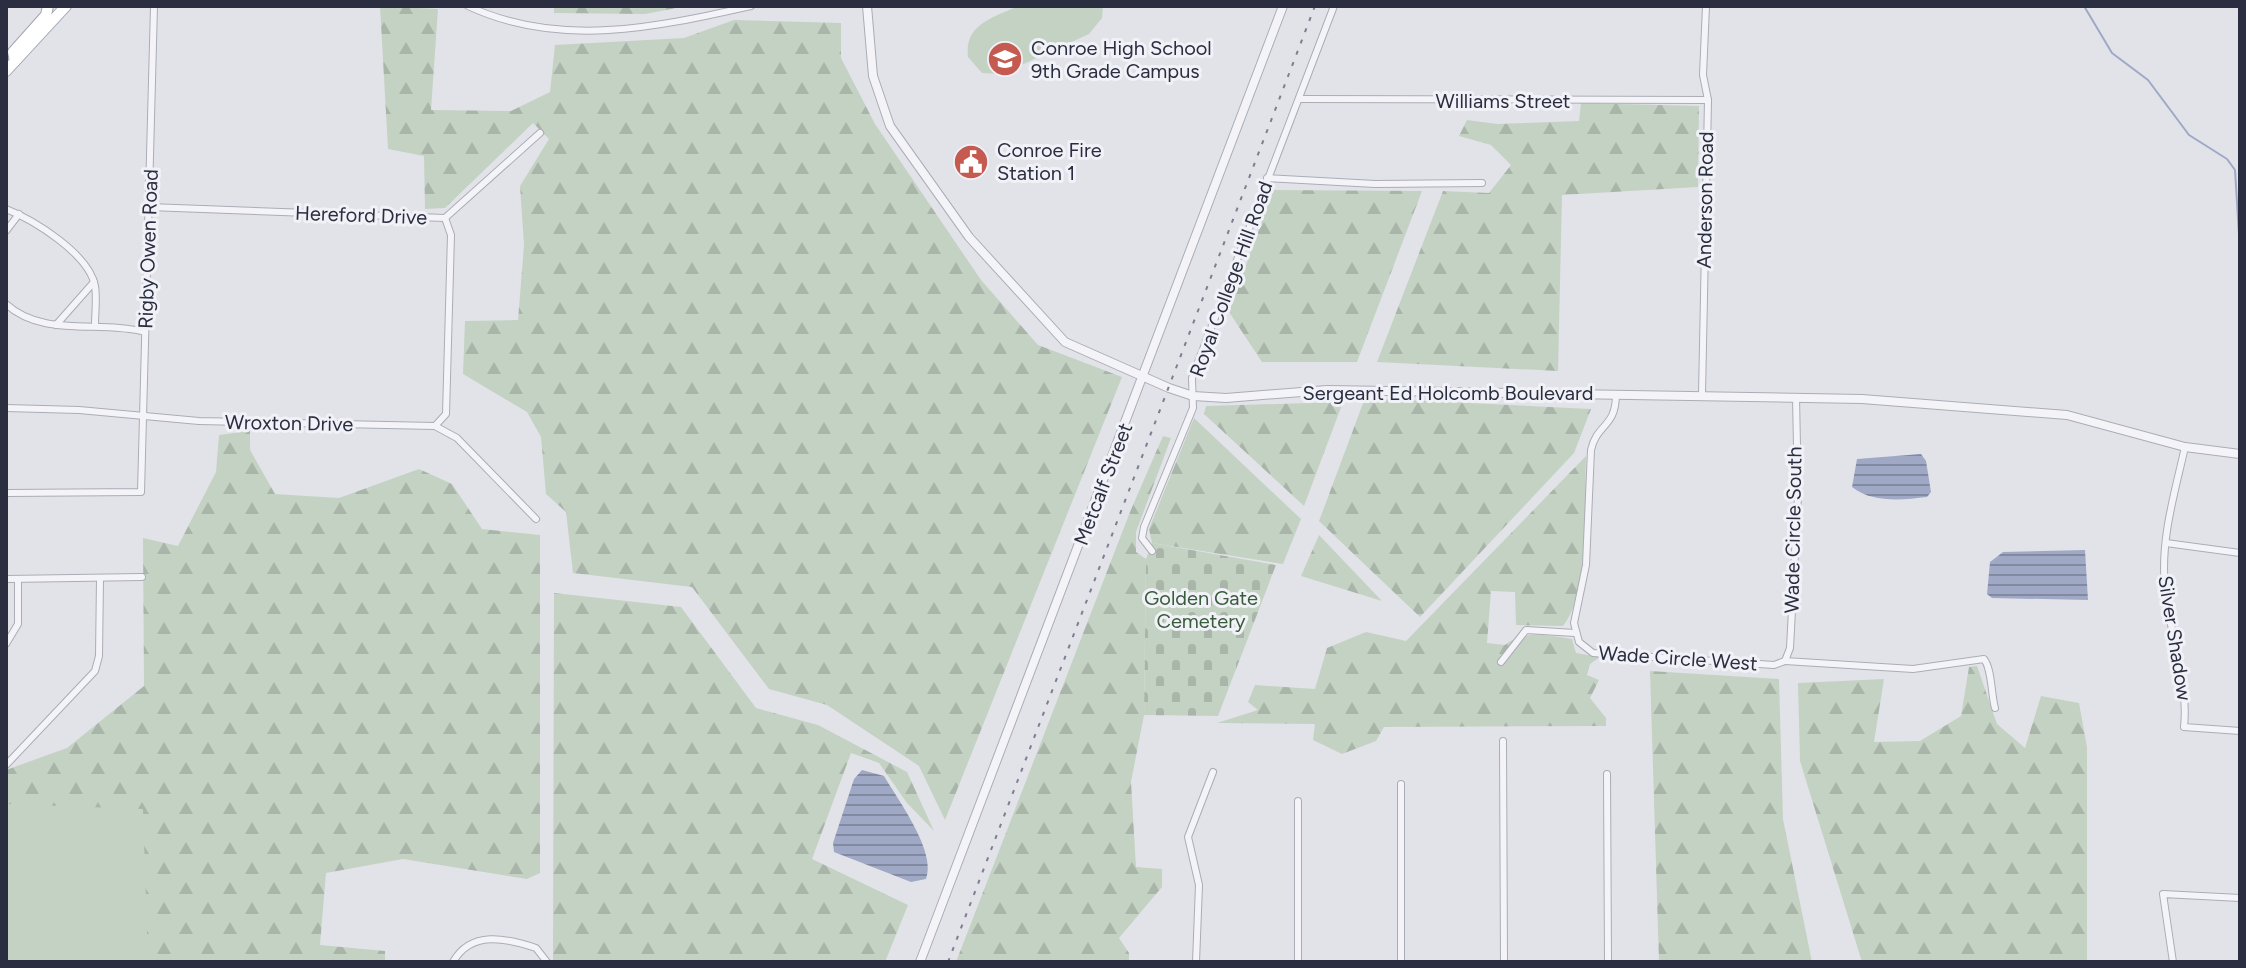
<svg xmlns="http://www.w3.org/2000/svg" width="2246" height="968" viewBox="0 0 2246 968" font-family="Figtree,sans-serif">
<defs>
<pattern id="forest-firs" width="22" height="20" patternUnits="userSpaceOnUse" patternTransform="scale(2)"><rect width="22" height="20" fill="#c4d2c3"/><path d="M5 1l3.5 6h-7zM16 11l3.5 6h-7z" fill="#a9b5a9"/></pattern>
<pattern id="cemetery-stones" width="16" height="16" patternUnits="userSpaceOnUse" patternTransform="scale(2)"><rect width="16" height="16" fill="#c4d2c3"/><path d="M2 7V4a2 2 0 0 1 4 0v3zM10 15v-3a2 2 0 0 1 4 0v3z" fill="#a9b5a9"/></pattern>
<pattern id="water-rules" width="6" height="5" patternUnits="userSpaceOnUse" patternTransform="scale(2)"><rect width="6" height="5" fill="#9fa9c6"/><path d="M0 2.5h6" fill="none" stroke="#828aa2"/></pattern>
</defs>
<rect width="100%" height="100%" fill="#e2e3e9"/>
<g fill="#c4d2c3">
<path d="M1018,6H1103L1102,18L1089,34L1002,74L982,73L968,57C964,24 993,18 1018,6Z"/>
<path d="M153,773L151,962H6V774Z"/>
</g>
<g fill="url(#forest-firs)">
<path d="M380,6L438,9L431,110L511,111L550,92L555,45L684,38L734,20L841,23V58L875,124L981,280L1038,345L1122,377L945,820L919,766L827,705L769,689L692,587L573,573L566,512L546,494L541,437L527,412L463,374L465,321L518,320L524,245L520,186L549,139L533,123L445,208L425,209L424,156L388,149Z"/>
<path d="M554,6H687L645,14L554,13Z"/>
<path d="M1581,103L1699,106L1698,187L1562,195L1558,371L1377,362L1443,191L1489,193L1511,165L1491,145L1459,136L1467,120L1497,124L1579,121Z"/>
<path d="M1273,190L1422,191L1357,362H1262L1229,312Z"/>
<path d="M1365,398L1591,409L1574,453L1420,617L1319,521Z"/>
<path d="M1343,402L1304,506L1204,414L1206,406Z"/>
<path d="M1194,418L1301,519L1283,564L1152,543L1149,529Z"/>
<path d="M250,431V450L275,494L339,498L419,469L452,484L482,529L540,535V873L527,879L403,859L326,873L320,945L385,951V962H148L143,809L6,804V770L67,748L144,686L143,538L178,546L216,472L219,435Z"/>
<path d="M1163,436L1171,438L1136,532V552L1146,559L1144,715L1131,782L1136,867L1162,869V887L1119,938L1129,953V962H956L1130,512Z"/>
<path d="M1586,456C1584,502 1592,589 1563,626L1516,625L1515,592L1491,591L1487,643L1505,645C1524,629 1550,636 1572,639L1576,653L1600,657L1590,664L1587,675L1599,680L1590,698L1606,718V726L1384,727L1376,741L1342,754L1313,740L1315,724L1217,723L1258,710L1248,702L1255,685L1315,689L1327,648L1366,632L1406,641Z"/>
<path d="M1319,535L1382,601L1301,576Z"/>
<path d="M554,593L681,607L756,708L818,725L907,772L934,831L907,803L879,763L851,753L812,859L908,905L885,962H553Z"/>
<path d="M1977,666L1997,724L2025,748L2041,696L2079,703L2087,747V962H1862L1800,761L1798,683L1884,679L1874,742L1920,741L1961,716L1969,667Z"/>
<path d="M1650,671L1779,679L1783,819L1812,962H1659Z"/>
</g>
<path fill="url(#cemetery-stones)" d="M1152,543L1276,565L1218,716L1144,715L1146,559Z"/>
<g fill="url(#water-rules)">
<path d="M1921,454L1926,461L1931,492L1927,497C1902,500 1872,503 1852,487L1857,459Z"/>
<path d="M2085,550L2088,600L1992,598L1987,594L1990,562L2003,552Z"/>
<path d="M862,770L884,776C898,800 937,852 926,879L911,882L834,852L833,843L854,779Z"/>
</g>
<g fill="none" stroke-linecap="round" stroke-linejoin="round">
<path stroke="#9fa9c6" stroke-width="2" d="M2084,6L2112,53L2148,80L2189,135L2227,159L2235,170L2240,251"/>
<g stroke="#abadb6" stroke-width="8">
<g id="minor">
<path d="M468,6C560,49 657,27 751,6"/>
<path d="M1299,99L1708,100"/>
<path d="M1267,178L1375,184L1482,183"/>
<path d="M149,207L445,218L540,133"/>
<path d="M6,209C34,220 89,254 95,286C97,298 95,313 95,325"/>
<path d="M6,231L19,214"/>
<path d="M6,304C43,338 100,320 145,332"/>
<path d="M56,325L94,282"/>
<path d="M1616,394C1616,428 1597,423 1591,450L1586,565L1574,623L1579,642L1593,653L1774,665L1785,661"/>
<path d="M1702,394L1708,100L1703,75L1706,6"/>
<path d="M6,408L79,410L199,421L435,426L457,438L536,519"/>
<path d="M435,426L446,414L451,235L445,218"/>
<path d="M2185,447C2175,492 2160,540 2165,587C2169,634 2189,679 2184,727L2240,731"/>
<path d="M6,493L141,492L154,6"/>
<path d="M2166,543L2240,553"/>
<path d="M1152,551L1142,538L1144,527L1193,408L1192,378L1334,6"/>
<path d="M6,579L142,577"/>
<path d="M6,644L18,624V579"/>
<path d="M1785,661L1790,648L1798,496L1796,397"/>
<path d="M1785,661L1913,669L1984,659C1992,669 1991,694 1995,708"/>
<path d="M1501,662L1526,630L1575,633"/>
<path d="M1503,741L1504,962"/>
<path d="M6,765L95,671L99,656L100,579"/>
<path d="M1607,774L1608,962"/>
<path d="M1401,784V962"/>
<path d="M1298,801V962"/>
<path d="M453,962C471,930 506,938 536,948L547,962"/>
<path d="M1196,962L1199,885L1188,837L1213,772"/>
<path d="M2173,962L2163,894L2240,898"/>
</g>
</g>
<g stroke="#abadb6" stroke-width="10">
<g id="tertiary">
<path d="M867,6L873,76L890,126L969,237L1065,342L1169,388L1193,396L1226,398L1327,390L1862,399L2067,415L2185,447L2240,454"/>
<path d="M920,962L1283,6"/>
</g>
</g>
<g stroke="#a2a5b4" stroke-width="12">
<g id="primary">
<path d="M15,61L13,52L46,15L48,6"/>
<path d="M6,71L66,6"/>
</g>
</g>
<use href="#minor" stroke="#f4f4f8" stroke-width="6"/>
<use href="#tertiary" stroke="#f4f4f8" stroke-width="8"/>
<use href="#primary" stroke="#fff" stroke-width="10"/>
<path stroke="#7c7f92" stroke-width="2" stroke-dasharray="4 8" stroke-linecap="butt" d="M948,962L1315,6"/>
</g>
<defs>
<g id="school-disc" transform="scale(1.8)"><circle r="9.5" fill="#c55b50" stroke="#f1f2f7"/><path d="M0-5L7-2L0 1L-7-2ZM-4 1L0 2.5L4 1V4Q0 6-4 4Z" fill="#fff"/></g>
<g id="civic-disc" transform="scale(1.8)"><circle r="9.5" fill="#c55b50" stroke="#f1f2f7"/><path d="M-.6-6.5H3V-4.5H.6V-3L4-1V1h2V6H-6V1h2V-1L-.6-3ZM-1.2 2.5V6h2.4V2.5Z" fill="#fff"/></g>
</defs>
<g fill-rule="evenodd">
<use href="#school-disc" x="1005" y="59"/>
<use href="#civic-disc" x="971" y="162"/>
</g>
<g text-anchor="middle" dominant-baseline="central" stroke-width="6" stroke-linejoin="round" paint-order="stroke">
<g font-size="20" fill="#2b2e40" stroke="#f1f2f7" text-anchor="start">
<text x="1031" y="48">Conroe High School<tspan x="1031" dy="23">9th Grade Campus</tspan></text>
<text x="997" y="150">Conroe Fire<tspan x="997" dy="23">Station 1</tspan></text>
</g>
<g font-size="20" fill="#2b2e40" stroke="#f1f2f7">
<text x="1503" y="101">Williams Street</text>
<text transform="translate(1705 200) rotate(-89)">Anderson Road</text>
<text transform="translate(361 215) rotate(2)">Hereford Drive</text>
<text transform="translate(148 249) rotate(-88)">Rigby Owen Road</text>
<text transform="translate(1231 279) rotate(-70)">Royal College Hill Road</text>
<text x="1448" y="393">Sergeant Ed Holcomb Boulevard</text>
<text transform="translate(289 423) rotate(1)">Wroxton Drive</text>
<text transform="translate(1103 484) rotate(-69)">Metcalf Street</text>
<text transform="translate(1793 530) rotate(-89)">Wade Circle South</text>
<text transform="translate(2175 638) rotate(81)">Silver Shadow</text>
<text transform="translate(1678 658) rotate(4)">Wade Circle West</text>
</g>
<g font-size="20" fill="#395b3b" stroke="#f1f2f7">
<text x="1201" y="598">Golden Gate<tspan x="1201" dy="23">Cemetery</tspan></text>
</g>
</g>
<rect width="2246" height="968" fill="none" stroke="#2b2e40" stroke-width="16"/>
</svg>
